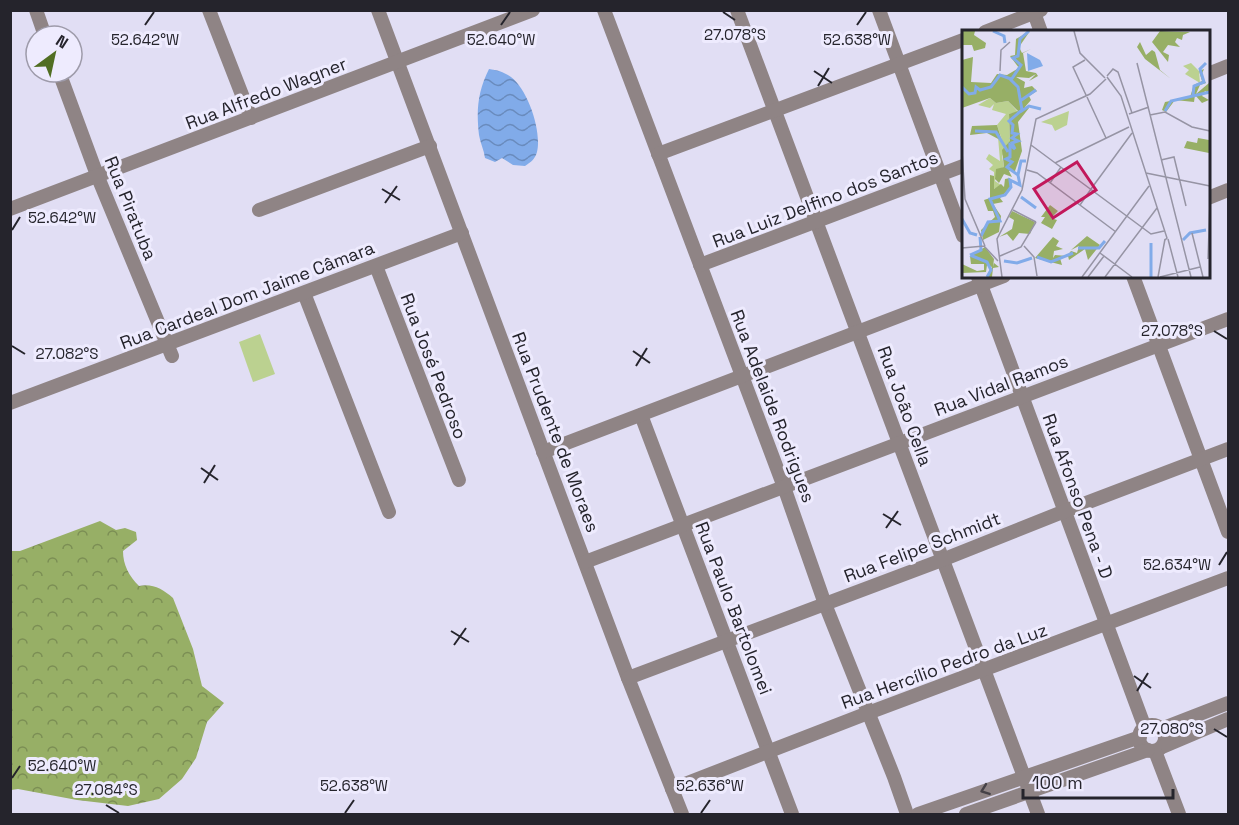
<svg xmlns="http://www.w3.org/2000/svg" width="1239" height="825" viewBox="0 0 1239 825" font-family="'Space Grotesk',sans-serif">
<defs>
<pattern id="forest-crowns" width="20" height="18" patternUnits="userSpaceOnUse" patternTransform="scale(1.5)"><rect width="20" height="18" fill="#97af66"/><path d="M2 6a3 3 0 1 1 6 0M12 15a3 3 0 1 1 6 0" fill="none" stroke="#7b8e54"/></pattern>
<pattern id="water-waves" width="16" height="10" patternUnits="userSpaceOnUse" patternTransform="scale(1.5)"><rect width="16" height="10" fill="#81abe9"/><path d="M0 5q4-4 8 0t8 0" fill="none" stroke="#698bbd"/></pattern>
</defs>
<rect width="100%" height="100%" fill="#e1def4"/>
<path fill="url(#forest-crowns)" d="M100,521L116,530L125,528L136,532L137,540L123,551C123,565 129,576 139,586C152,583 163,589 173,598L193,649L202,686L224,703L207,722L196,758L182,779L159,799L128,806L77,800L18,789L11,790V551H20Z"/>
<path fill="#bbd190" d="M260,334L275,374L253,382L239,342Z"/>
<path fill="url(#water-waves)" d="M489,69C497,70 504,72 511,77C528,90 542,131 537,152C535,159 531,162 525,166L513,165L502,158L495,162L485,158C484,150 480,142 479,135C476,110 478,91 489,69Z"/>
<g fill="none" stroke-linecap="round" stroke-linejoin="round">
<g stroke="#8f8485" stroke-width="14">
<path d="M36,10L45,36"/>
<path d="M209,10L251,118"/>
<path d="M378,10L628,678L682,814"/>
<path d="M604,10L784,487L825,604L894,777L907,814"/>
<path d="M737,10L1038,814"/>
<path d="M879,10L963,236"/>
<path d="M1033,10L1041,32"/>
<path d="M985,32L1041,10"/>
<path d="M59,72L97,175L172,356"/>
<path d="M1208,74L1228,66"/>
<path d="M658,154L963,40"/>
<path d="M1208,198L1228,190"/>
<path d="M10,209L533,10"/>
<path d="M259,210L430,146"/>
<path d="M700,265L963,166"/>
<path d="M376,266L459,480"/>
<path d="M1133,276L1228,532"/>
<path d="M978,277L1145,728"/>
<path d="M304,293L389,512"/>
<path d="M10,403L462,233"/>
<path d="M641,415L792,814"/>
<path d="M543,452L1004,276"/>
<path d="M585,562L1228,319"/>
<path d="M628,678L942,560L1065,511L1228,449"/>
<circle cx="1152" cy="738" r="13"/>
<path d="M1161,729L1228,703"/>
<path d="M1162,747L1228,719"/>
<path d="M1155,751L1179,814"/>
<path d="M672,789L868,713L1228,578"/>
<path d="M918,814L1140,737"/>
<path d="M966,814L1148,750"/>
</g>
</g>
<defs><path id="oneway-chevron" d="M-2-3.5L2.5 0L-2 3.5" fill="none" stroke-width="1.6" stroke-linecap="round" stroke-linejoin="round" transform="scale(1.5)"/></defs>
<use stroke="#454147" href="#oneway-chevron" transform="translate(985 790) rotate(160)"/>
<path fill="none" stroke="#25242c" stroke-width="2" d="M723,12L735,20M145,25L154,12M501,25L510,12M857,25L866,12M814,71L832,83M818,86L829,68M382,189L400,200M385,203L397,186M12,230L20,217M1214,331L1227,339M12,346L25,354M633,351L650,363M636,366L647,348M201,468L218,480M204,483L215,465M883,514L901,525M886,528L898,511M1219,565L1227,552M451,631L469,642M454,645L466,628M1134,676L1151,688M1137,691L1148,673M1214,729L1227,737M12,778L20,766M106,805L119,813M345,813L354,800M701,813L710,800"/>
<g text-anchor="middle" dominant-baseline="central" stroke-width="6" stroke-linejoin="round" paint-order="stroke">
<g font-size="18" fill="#25242c" stroke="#eeebfe">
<text transform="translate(266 93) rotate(-21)">Rua Alfredo Wagner</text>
<text transform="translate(825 199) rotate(-21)">Rua Luiz Delfino dos Santos</text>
<text transform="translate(131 208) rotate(68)">Rua Piratuba</text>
<text transform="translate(247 295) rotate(-21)">Rua Cardeal Dom Jaime Câmara</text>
<text transform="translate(434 366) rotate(69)">Rua José Pedroso</text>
<text transform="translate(1001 385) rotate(-21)">Rua Vidal Ramos</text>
<text transform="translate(773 406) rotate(69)">Rua Adelaide Rodrigues</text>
<text transform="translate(905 406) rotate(70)">Rua João Cella</text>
<text transform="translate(556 432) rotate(69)">Rua Prudente de Moraes</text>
<text transform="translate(1078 496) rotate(70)">Rua Afonso Pena - D</text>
<text transform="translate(922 547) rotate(-21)">Rua Felipe Schmidt</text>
<text transform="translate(734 608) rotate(69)">Rua Paulo Bartolomei</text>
<text transform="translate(944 666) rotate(-20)">Rua Hercílio Pedro da Luz</text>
</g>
</g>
<g transform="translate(962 30)">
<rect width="248" height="248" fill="#e1def4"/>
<path d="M229,33L237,41L238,53L223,44L227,40L221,36ZM28,68L34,73L46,71L56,82L47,84L48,112L40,126L42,137L35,140L33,151L39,155L32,159V142L27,139L31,135L24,129L27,124L38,131L36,107L40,110L35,95L44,84L30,80L32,74L28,78L16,75ZM107,81L105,95L93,101L90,95L79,92Z" fill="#bbd190"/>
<path d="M0,1H13L12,5L24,13L23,18L12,21L10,15H0ZM68,1L57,17L60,23L69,19L61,23L64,41L74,43L76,46L67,51L74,44L67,48L54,47L63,52L62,58L70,56L75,61L67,66L69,70L63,77L67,78L56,92L60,121L53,141H47L50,147L42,144L37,153L33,149L34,139L42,137L40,120L48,111L47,84L56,81L46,71L34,73L28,68L0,78V30L11,27L9,52L29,53L35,44L45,45L57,38L48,26L53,25L54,9ZM198,1L228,2L221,5L220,10L215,8L213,12L218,17L206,15L201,22L207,25L206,32L190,12ZM178,12L184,25L190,20L193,22L198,40L209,49L183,29L175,17ZM242,39L239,46L244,53L238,55L234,64L247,53V63L243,61L240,66L247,70L240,73L233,65L232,72L213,70L204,82L200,80L203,72L228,67L232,55L240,51L237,41ZM35,95L40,111L25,103L8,105L10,96ZM236,108L247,110V123L222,118L225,111L235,113ZM28,145L32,146V159L39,154L42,157L43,149L48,148L49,157L38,168L41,172L31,174L39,186L37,202L21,210L19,200L33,187L31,181H26L22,170L28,168ZM88,175L96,181L89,188L95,190L90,199L79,193L83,187H79ZM50,181L73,192L68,204L57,203L51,211L45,204L37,207L50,199L52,190L47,187ZM125,206L138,215L126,230L123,219L107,230L106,226L98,228L100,235L73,228L91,207L97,211L94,216L101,219L92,221L91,228L93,225L105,226L109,221L115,223L117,216L109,220ZM23,217L32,229L31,237L32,233L37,237L31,238L30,247H26L30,237L25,235L24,242L0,243V234L15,241L22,240V234H9L8,226Z" fill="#97af66"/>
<path d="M65,23L78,30L81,36L66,41Z" fill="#81abe9"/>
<path fill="none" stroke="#81abe9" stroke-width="3" d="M31,1L42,6L43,13M0,57L7,64L13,63L14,57L18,60L29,57L38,45L49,49M231,65L232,56L242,52L238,39L244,33M58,71L74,60M203,81L209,71L248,62M58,82L67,76L79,79M13,101L34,102L46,122M56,145L59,131H64M59,167L74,178M0,189L8,203L15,205M19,206L26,192L38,191L28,169L43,165L49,157L48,150L58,155L56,145L45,137L50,132L44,129L48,127V115L53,119L50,113L56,111L50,108L55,104L50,103L51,95L47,91L60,80L56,57L49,50L59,35L51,28L56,26L58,9L67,1M221,210L228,203L244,200M189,213V247M116,218H137L143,211M8,225L25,232L29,240L25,247M8,225L19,220L18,207M75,227L89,232L111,223M42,231L55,233L70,228"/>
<path fill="none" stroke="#9694a4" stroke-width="1.5" d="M112,1L118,23L143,48M123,30L111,37L124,65M175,33L229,247M38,41L39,20L48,12M145,46L151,39L156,42L170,83M145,47L159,66L205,208L203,210M125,67L144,108M167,84L187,77M188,85L203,82L230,97L248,101M69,115L189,204L202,201M0,121L3,169L23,216M199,130L212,127L224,176M93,133L167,97M65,140L75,143L154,202M184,143L248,156M88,153L99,137M129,159L170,103M118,175L129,159M51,180L74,192M206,209L216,247M62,216L72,227L75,246M0,218L22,216L36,231M138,223L170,247M38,226L59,217L74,192M246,229L248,171M40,247L35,209L60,160L74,89L128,64L144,49M120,247L187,156M126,247L142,226M143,247L195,178M196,247L203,209M198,247L238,237M241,247L230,203L241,247"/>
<path fill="#c2185b" fill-opacity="0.15" stroke="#c2185b" stroke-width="3" d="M115,132L134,160L91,188L72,159Z"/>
<rect width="248" height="248" fill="none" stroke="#25242c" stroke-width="3"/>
</g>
<g font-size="15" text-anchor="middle" fill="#25242c" stroke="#eeebfe" stroke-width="6" stroke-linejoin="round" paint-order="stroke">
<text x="735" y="40">27.078°S</text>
<text x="857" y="45">52.638°W</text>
<text x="145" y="45">52.642°W</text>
<text x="501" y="45">52.640°W</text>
<text x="62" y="223">52.642°W</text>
<text x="1172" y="336">27.078°S</text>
<text x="67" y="359">27.082°S</text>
<text x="1177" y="570">52.634°W</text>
<text x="1172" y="734">27.080°S</text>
<text x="62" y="771">52.640°W</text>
<text x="354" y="791">52.638°W</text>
<text x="710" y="791">52.636°W</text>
<text x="106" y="795">27.084°S</text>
</g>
<rect width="1239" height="825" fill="none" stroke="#25242c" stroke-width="24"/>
<g transform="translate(54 54) rotate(33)"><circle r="28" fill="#eeebfe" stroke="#9e9baa" stroke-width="1.5"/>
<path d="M0-4.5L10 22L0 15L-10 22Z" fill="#516e23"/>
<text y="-9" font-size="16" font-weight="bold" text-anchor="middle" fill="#25242c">N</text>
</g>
<path d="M1023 789v9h150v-9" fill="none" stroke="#25242c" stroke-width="3"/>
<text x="1032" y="789" font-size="18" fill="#25242c" stroke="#eeebfe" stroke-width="4.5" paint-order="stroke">100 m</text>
</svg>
